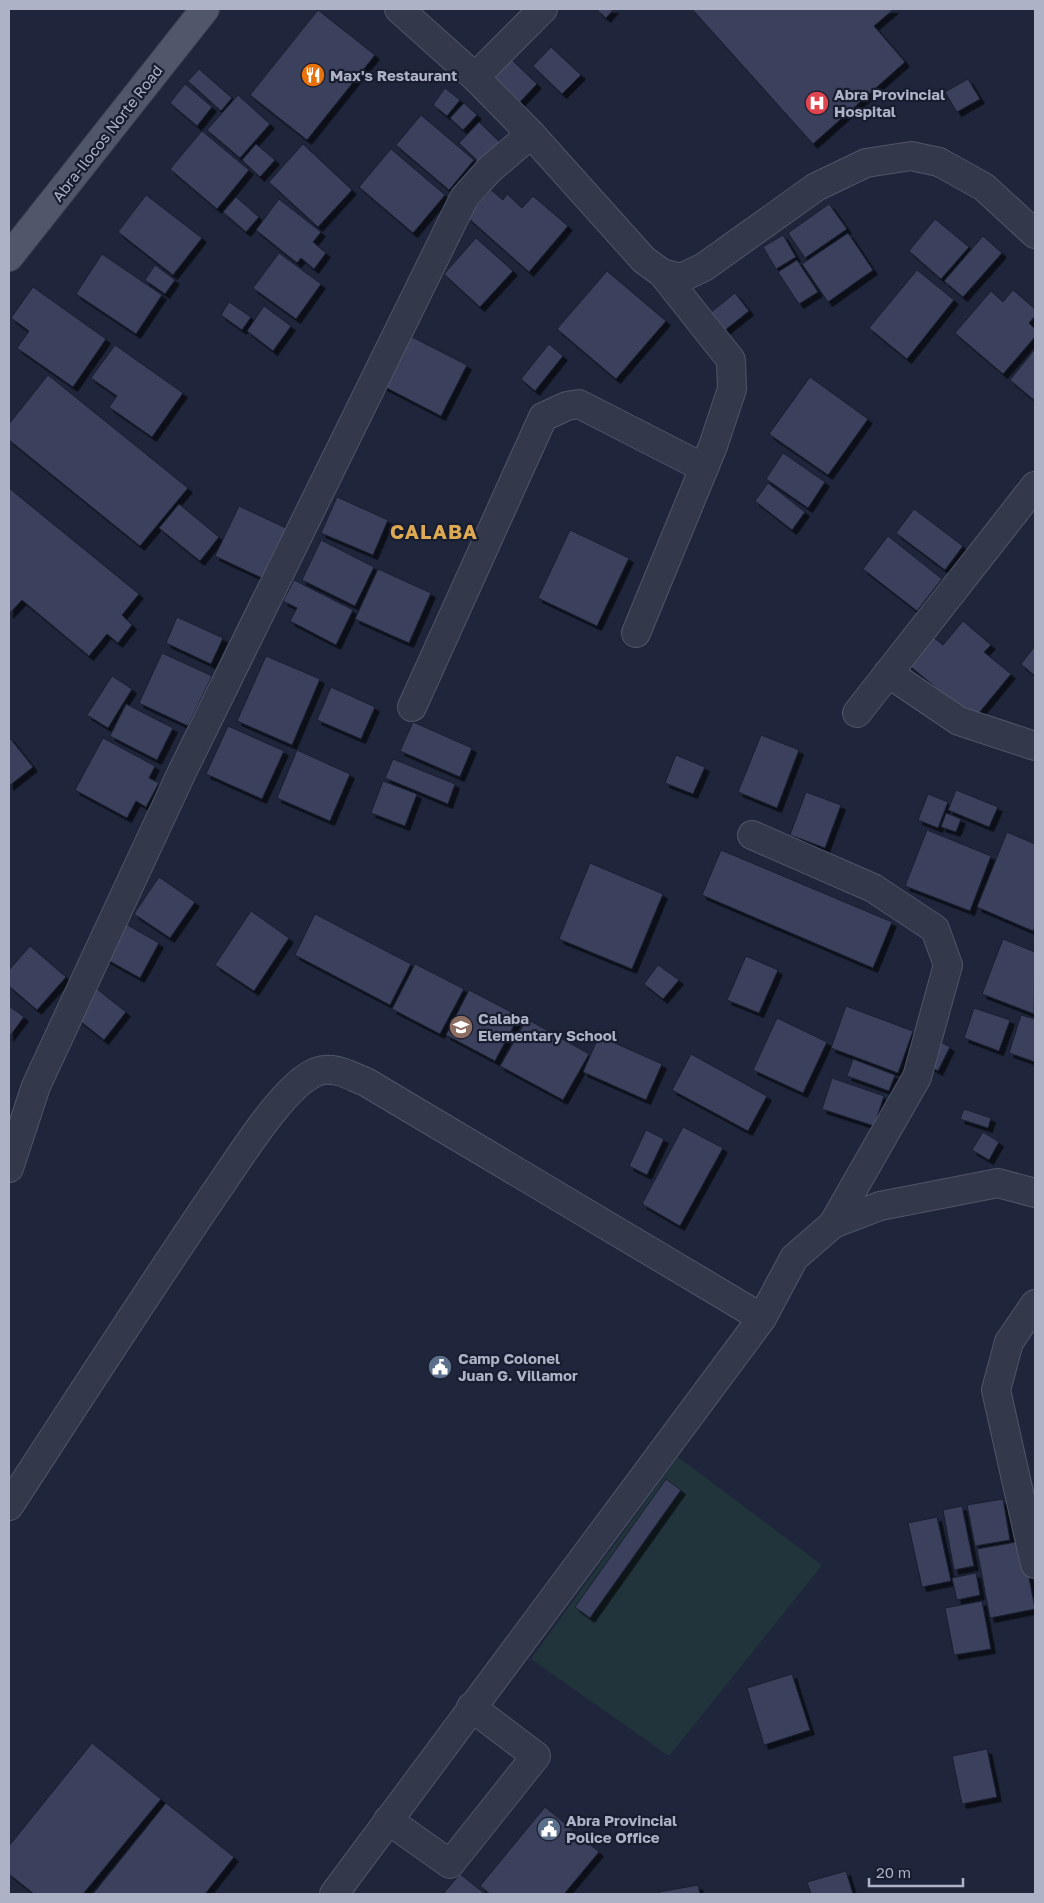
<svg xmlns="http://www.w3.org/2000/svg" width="1044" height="1903" viewBox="0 0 1044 1903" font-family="'Golos Text',sans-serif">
<defs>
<filter id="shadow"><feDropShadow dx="4.5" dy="4.5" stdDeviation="0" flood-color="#0009"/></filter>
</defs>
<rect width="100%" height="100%" fill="#1f263b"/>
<path fill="#21343c" d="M678,1457L822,1565L669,1756L531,1659Z"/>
<g fill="#3b415b" stroke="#1a1f31" filter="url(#shadow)">
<path d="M596,9H614L606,18Z"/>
<path d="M692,9H894L874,26L905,62L813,144Z"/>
<path d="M318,10L375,55L307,140L250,95Z"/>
<path d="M551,47L581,75L562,94L533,66Z"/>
<path d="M510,58L537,84L518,104L491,78Z"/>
<path d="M199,69L232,98L221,111L188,81Z"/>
<path d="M968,79L980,99L957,112L945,92Z"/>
<path d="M185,84L212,107L197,126L170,103Z"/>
<path d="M445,88L460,100L447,116L433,105Z"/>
<path d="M238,95L270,124L240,158L207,130Z"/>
<path d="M464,103L477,115L463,130L450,118Z"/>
<path d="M421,115L474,160L449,190L396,145Z"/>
<path d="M479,122L505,147L485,168L459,143Z"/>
<path d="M202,131L249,170L217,209L170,169Z"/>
<path d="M256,144L275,160L260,177L242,160Z"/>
<path d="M303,144L352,190L318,227L269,182Z"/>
<path d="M391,149L445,195L413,233L359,187Z"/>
<path d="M491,190L503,200L507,194L522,208L533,196L568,226L529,272L467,217Z"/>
<path d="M146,195L202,238L173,275L118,232Z"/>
<path d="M236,197L259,217L246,232L223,212Z"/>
<path d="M279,199L321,232L313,242L326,253L314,269L301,258L297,263L256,230Z"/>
<path d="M829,204L847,229L805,258L788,233Z"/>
<path d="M935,219L969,247L941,279L909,251Z"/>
<path d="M848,233L873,270L828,302L802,264Z"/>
<path d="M783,235L796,257L776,269L763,247Z"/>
<path d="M983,236L1002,253L963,297L944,281Z"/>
<path d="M476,238L513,271L480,307L444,274Z"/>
<path d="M279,253L321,284L296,319L253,288Z"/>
<path d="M102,254L162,295L136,334L76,294Z"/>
<path d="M797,260L818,292L799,304L778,272Z"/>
<path d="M155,265L175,280L165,294L145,280Z"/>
<path d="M917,270L954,300L907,359L869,328Z"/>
<path d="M607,271L666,321L616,379L557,329Z"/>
<path d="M33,287L106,339L73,387L17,348L29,331L11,318Z"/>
<path d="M1013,290L1035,309V316L1029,323L1035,329V337L1003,374L955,333L991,291L1003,302Z"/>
<path d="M735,293L749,311L724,331L710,313Z"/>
<path d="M229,302L251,317L242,330L221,315Z"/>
<path d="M264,306L291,326L273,351L247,331Z"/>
<path d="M408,335L467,365L441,416L381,385Z"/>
<path d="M549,344L563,356L535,391L521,379Z"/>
<path d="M115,345L183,393L152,437L109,407L117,396L91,378Z"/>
<path d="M1035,349V401L1010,380Z"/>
<path d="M48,375L188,488L140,546L9,440V424Z"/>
<path d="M810,377L868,419L828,475L769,434Z"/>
<path d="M783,453L825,482L808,508L766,479Z"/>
<path d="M768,483L805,512L792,530L755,501Z"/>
<path d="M9,488L139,594L122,615L132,625L118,643L107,634L89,656L22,600L9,614Z"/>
<path d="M337,497L388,520L373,555L321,533Z"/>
<path d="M179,504L219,537L200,561L159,528Z"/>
<path d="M239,506L288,529L264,579L215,556Z"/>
<path d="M914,509L963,546L945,570L896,533Z"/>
<path d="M570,530L629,558L597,626L538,598Z"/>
<path d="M888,536L942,579L917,611L863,569Z"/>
<path d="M321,540L374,567L355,606L302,580Z"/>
<path d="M378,569L431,593L409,643L355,619Z"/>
<path d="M294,580L353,610L336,645L290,621L297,608L283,601Z"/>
<path d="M177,617L223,638L211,664L166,643Z"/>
<path d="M963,621L991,645L984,652L1011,674L974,719L905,662L928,633L943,645Z"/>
<path d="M1035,646V676L1021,664Z"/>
<path d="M162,653L212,676L188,726L139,703Z"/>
<path d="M266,656L320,679L292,745L237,721Z"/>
<path d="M112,676L132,689L108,728L87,715Z"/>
<path d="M331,687L375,707L361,739L317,720Z"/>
<path d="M126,704L173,728L157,760L110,736Z"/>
<path d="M413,722L472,748L460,777L400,751Z"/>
<path d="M228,726L284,751L262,799L206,774Z"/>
<path d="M761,735L799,750L777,808L738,792Z"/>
<path d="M9,737L33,767L9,786Z"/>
<path d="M103,738L155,766L149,778L159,783L146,807L136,801L127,818L75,790Z"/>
<path d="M297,750L350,774L330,821L277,798Z"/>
<path d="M676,755L705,767L693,794L665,783Z"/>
<path d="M393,759L455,784L448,804L385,778Z"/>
<path d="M383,781L417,794L405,826L371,813Z"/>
<path d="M956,790L998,807L989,827L948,810Z"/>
<path d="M806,792L841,805L825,848L790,835Z"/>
<path d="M928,794L948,802L938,828L918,820Z"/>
<path d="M946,813L961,819L956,832L941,827Z"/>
<path d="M927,830L991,856L970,911L905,886Z"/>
<path d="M1007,832L1035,844V926L1033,931L977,907Z"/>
<path d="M721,850L892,922L873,968L702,895Z"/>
<path d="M590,863L663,894L632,969L559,939Z"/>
<path d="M159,877L195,902L170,938L134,914Z"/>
<path d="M251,911L289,938L254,991L215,965Z"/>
<path d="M315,914L411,964L390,1005L295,955Z"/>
<path d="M124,923L159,943L140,978L104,958Z"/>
<path d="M1003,939L1035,952L1034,1014L982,994Z"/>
<path d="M30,946L66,977L37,1010L9,986V970Z"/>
<path d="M746,956L778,970L759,1013L727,1000Z"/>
<path d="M415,964L464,989L440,1034L392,1009Z"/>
<path d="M658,965L679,980L663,999L644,984Z"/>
<path d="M97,989L126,1012L104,1040L75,1017Z"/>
<path d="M469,990L519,1016L495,1061L446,1035Z"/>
<path d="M9,1006L24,1017L9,1037Z"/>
<path d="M846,1006L913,1031L898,1073L831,1048Z"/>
<path d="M974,1008L1010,1020L999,1051L964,1038Z"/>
<path d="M1021,1015L1035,1019V1062L1009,1053Z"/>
<path d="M777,1018L827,1042L803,1093L753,1070Z"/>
<path d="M527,1019L589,1054L563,1100L500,1066Z"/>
<path d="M599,1036L662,1064L646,1100L583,1072Z"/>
<path d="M939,1041L950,1047L938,1071L927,1065Z"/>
<path d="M691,1054L767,1096L748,1131L672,1090Z"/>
<path d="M853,1059L895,1075L889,1091L847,1076Z"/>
<path d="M832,1078L884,1096L874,1126L822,1109Z"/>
<path d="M964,1109L991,1118L988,1128L960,1119Z"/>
<path d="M683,1127L723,1148L680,1226L642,1204Z"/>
<path d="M646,1130L664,1139L647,1175L629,1166Z"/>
<path d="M983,1132L999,1142L989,1160L972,1150Z"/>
<path d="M666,1479L681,1490L590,1618L575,1607Z"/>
<path d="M1003,1499L1010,1540L975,1546L967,1505Z"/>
<path d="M962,1506L974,1566L954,1570L943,1510Z"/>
<path d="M937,1517L951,1581L922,1587L908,1523Z"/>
<path d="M1022,1541L1035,1609L990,1618L977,1549Z"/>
<path d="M976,1573L980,1595L957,1600L952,1578Z"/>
<path d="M982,1601L991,1649L954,1655L945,1608Z"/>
<path d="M792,1674L810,1730L764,1745L747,1688Z"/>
<path d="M92,1743L161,1799L83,1894H34L9,1874V1846Z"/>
<path d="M987,1749L997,1797L962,1804L952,1756Z"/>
<path d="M166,1803L234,1857L205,1894H93Z"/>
<path d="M545,1807L599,1852L564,1894H490L480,1886Z"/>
<path d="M846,1871L853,1894H811L807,1882Z"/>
<path d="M460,1874L485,1894H443Z"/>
<path d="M698,1885L700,1894H659V1892Z"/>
</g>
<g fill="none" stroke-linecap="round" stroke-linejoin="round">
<g stroke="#505569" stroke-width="30">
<g id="minor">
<path d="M399,9L475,77L531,134L644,260L662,273L681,278L704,267L816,187L866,163L911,156L939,162L984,187L1035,234"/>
<path d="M475,77L543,9"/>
<path d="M636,633L713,446L732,389L731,360L662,273"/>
<path d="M888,673L959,721L1035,746"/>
<path d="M412,707L543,417L567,406L579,404L704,468"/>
<path d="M857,713L1035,486"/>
<path d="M752,835L873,888L935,929L948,965L917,1077L833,1224"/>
<path d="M9,1168L36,1086L182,772L464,198L489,170L531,134"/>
<path d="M1035,1304L1009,1342L996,1390L1035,1564"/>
<path d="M762,1318L794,1258L833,1224L880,1206L998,1183L1035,1193"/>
<path d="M9,1506C78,1400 146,1294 217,1190C239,1159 283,1086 316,1072C334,1065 350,1076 366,1082L762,1318L334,1894"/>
<path d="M388,1820L450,1864L536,1756L471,1707"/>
</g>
</g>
<g stroke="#3c4154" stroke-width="30">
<path id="major" d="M9,257L205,9"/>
</g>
<use href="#minor" stroke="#33384b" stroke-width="28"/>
<use href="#major" stroke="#51576b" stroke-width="28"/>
</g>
<defs>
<g id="restaurant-disc" transform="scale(1.25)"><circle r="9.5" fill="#e8710a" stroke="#181e2f"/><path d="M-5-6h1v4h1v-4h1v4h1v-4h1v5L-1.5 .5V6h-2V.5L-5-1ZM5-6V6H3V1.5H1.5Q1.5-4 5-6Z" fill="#fff"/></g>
<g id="hospital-disc" transform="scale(1.25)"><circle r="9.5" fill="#e0444e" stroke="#181e2f"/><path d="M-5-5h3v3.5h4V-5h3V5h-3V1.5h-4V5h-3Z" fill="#fff"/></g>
<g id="school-disc" transform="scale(1.25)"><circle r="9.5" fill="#8d6e63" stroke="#181e2f"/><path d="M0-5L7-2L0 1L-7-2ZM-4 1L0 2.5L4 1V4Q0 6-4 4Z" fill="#fff"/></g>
<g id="civic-disc" transform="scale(1.25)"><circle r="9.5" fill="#5c6f8a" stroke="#181e2f"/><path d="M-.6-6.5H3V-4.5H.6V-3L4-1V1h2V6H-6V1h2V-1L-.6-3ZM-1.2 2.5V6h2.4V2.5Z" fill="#fff"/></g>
</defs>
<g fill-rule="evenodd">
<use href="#restaurant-disc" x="313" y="75"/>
<use href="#hospital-disc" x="817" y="103"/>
<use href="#school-disc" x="461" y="1027"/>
<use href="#civic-disc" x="440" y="1367"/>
<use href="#civic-disc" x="549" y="1829"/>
</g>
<g text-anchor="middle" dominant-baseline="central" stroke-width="4.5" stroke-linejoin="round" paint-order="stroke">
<g font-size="15" font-weight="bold" fill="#adb2c7" stroke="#181e2f" text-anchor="start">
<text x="330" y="75">Max's Restaurant</text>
<text x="834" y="94">Abra Provincial<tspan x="834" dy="17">Hospital</tspan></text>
<text x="478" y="1018">Calaba<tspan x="478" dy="17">Elementary School</tspan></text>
<text x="458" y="1358">Camp Colonel<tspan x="458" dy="17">Juan G. Villamor</tspan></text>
<text x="566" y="1820">Abra Provincial<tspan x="566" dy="17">Police Office</tspan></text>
</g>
<g font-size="15" fill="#adb2c7" stroke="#181e2f">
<text transform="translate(107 133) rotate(-52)">Abra-Ilocos Norte Road</text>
</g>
<g font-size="20" font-weight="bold" letter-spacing="1" fill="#dda953" stroke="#181e2f">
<text x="434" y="531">CALABA</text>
</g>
</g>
<rect width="1044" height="1903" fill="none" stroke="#adb2c7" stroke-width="20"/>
<path d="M869 1878v8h94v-8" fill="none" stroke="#adb2c7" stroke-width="2.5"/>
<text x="876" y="1878" font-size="15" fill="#adb2c7" stroke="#181e2f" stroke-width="4" paint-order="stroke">20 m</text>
</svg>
